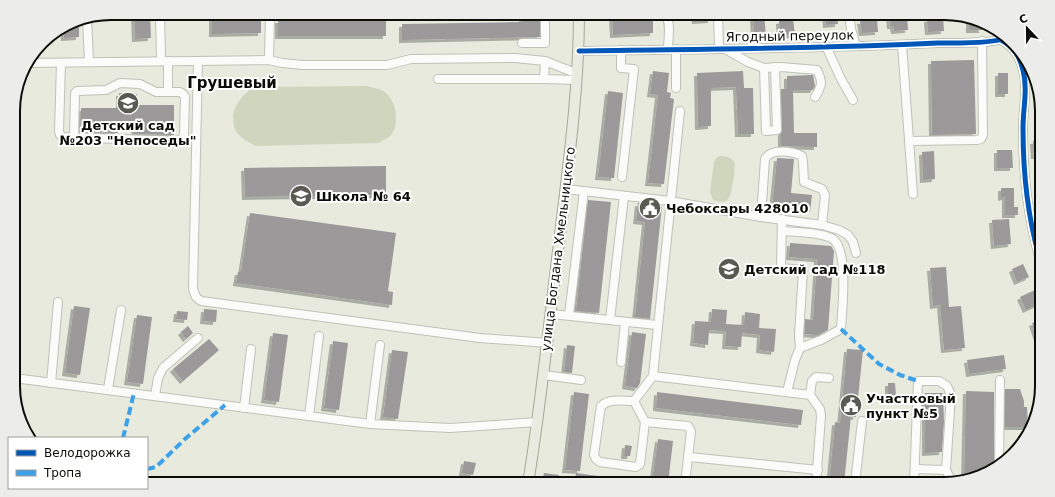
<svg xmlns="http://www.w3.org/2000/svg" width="1055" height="497" viewBox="0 0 1055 497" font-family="'DejaVu Sans',sans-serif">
<defs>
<filter id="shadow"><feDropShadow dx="-3" dy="3" stdDeviation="0" flood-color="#0004"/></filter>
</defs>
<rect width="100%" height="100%" fill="#e7eadd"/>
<g fill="#d0d6bd">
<path d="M368,86C372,88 379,88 383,91C397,99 401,126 389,137C386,139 381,141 378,143L256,146C248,142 240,138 236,131C227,113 240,95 255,87Z"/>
<path d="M720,156L728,157L733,160L735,164C734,172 733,197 726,201C722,203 717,201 713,200L710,192L714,162L716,158Z"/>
</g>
<g fill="#9b9999" filter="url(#shadow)">
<path d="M134,13H150L151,38L135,39Z"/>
<path d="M212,13H228V17H261V33L212,34Z"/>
<path d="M522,13H540V37L402,40V24L522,22Z"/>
<path d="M612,13H631V18L653,17V33L613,35Z"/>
<path d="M694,13H710L711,20L695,21Z"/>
<path d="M825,13H837L838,24L826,25Z"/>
<path d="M889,13H896L897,16L907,15L908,30L894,31L893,26H890Z"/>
<path d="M764,14L766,36L754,37L753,15Z"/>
<path d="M943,17L944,31L928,32L927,19Z"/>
<path d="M969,18L981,21L982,30H969Z"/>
<path d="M793,19L795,35L780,36L779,21Z"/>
<path d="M877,19L878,32L862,33L860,21Z"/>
<path d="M74,20H79V37L64,38L63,27Z"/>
<rect x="278" y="20" width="108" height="16"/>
<path d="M974,60L976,134L932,135L931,61Z"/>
<path d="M653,71L669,73L667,92L671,93L670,98L674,99L664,184L648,183L658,95L650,94Z"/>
<path d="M743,71L744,88H753L754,134H738L736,87L711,88V126L698,127L697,73Z"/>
<rect x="998" y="73" width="10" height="21"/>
<path d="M813,75L815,86L813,90H793L794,133H817V147L781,146V134L782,130L781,89H787V76Z"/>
<path d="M608,91L623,93L614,178L598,177Z"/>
<path d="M119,93L137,94V105H174V135L134,134L135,123H118V133L81,132V108H119Z"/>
<path d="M1041,140V156H1034L1033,141Z"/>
<path d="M997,150H1012L1013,168H997Z"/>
<path d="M934,151L935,179L923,180L922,152Z"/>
<path d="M777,158L794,159L791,193L812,195L810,212L772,208Z"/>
<path d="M386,166V195L245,197L244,168Z"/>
<path d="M1001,188H1014V207H1018V215H1005V197L1001,198Z"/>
<path d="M588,200L611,202L599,313L576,311Z"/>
<path d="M638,203L662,206L650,319L635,317L645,222L636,221Z"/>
<path d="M250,213L396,233L388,291L393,292L392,305L236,283L238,272H241Z"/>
<path d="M1009,219L1011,244L994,246L992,220Z"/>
<path d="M790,243L831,246L834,251L828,330L818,335L805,334V319L813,320L817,259L789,257Z"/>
<path d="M1023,264L1029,277L1017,282L1012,269Z"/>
<path d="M946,267L949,307L961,306L965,348L944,350L940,305L933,306L930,268Z"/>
<path d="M1035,290L1041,303L1026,310L1020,297Z"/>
<path d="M74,306L90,308L80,375L65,373Z"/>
<path d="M204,309L217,310L216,322L203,321Z"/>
<path d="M712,309L727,310L726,324L744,325L745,312L760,314L759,328L776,329L774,352L759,350L760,335L742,333L741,347L725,346L726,331L709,330L708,345L693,343L695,321L711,322Z"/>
<path d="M177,311L188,312L187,320L176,319Z"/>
<path d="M137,315L152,317L143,384L127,382Z"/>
<path d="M1042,320V336L1037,338L1032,323Z"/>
<path d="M188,326L193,333L186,339L181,332Z"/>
<path d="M632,332L646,334L640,383L637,388L625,386Z"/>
<path d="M273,333L288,335L279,402L264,400Z"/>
<path d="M209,339L219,350L183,381L173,369Z"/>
<path d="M333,341L348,343L339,410L324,408Z"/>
<path d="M567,345L575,346L572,373L564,372Z"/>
<path d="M847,349L863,350L856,417L851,416L844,484H829L835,422L840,423Z"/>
<path d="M392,350L408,352L398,419L383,417Z"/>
<path d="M1004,355L1006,369L969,374L967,360Z"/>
<path d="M888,383H895L896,396H888Z"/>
<path d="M1005,389H1020L1024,401V407H1027L1028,427H1005Z"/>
<path d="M966,391L994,392V469L964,479Z"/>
<path d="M574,392L589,394L580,471L565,470Z"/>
<path d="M657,392L803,410L801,425L656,408Z"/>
<path d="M925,393H943L944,422L942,452L925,453Z"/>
<path d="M658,439L673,441L668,484L652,482Z"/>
<path d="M625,445L632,446L630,456H624Z"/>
<path d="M464,461L476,463L473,475L462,473Z"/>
<path d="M544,473L559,475L558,484H542Z"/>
<path d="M576,473L628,480V484H574Z"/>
</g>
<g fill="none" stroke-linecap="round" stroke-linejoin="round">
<g stroke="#bfc2b7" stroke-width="10">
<g id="minor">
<path d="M160,13L161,61"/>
<path d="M664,13C672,21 668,39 668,49"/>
<path d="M718,13L719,48"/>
<path d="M849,13L851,29L856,46"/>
<path d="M87,18L89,62"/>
<path d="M1001,40C1014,47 1019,55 1023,70C1028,89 1023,108 1023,128C1023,174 1028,222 1042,266"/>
<path d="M522,43H545V13"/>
<path d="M902,45L913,194"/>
<path d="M826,46L841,79L853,100"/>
<path d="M676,49V88"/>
<path d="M725,49L748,62L764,68L781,67L817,70C823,82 822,86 815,97"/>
<path d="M621,50V68L634,69L622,177"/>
<path d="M579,51C698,49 818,49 938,43C951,43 995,44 1004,38"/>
<path d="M269,60L270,13"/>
<path d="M198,61L193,289L196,297L201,301L480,338L548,343"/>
<path d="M27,63L269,60L282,63L303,65H387L411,59L515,58L545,61L578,74"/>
<path d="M61,63L59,131L60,135L63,137L177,141L182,139L184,135L185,97L183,94L180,92H156L140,84L120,83L106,90L77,91L75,93L74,137"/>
<path d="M764,68L766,131L777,130L775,67"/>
<path d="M438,79H544L577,80"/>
<path d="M544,79L545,61"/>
<path d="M168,92V61"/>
<path d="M909,141L977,140L981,139L983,135L982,41"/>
<path d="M566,189L670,201L761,217L822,225L839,230L848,235L853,242L856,253"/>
<path d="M761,217L765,159C771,148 792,151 802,156L803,162L804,182L822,189L825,195L822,225"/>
<path d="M782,219L781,268L803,270L799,335L800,348L795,360L787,392"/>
<path d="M782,231C795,232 822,232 833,239C849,251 842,310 841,329L821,340L800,348"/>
<path d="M551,314L657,325"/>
<path d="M569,315L584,191"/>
<path d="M610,320L624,196"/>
<path d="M621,362L625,322"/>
<path d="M544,375L581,380"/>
<path d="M653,376L810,395"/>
<path d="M14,378L370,424L450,428L538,422"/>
<path d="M51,383L58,302"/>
<path d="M108,389L121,310"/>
<path d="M155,396L158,378L163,368L198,338"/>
<path d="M634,401L645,422L640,464L636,467L600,462L596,459L594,455L601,406C610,398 622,401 634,401L653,376L680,111"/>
<path d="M244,408L251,349"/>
<path d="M309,416L319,336"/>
<path d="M645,422L688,426L691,431L685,484"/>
<path d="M370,424L380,345"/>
<path d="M689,457L818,470"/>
<path d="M999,466L1000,380"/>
<path d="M915,469L946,470L949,476V484"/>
<path d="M816,484L821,416L820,409L810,395L812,381L816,377L829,378"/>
<path d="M855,484L862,421"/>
<path d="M914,484L918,381H939L947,386L951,395L946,470"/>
</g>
</g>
<g stroke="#a5a996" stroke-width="12">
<path id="major" d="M528,484C541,404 549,323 559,243C568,167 579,90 579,13"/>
</g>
<use href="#minor" stroke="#fbfcfa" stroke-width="8"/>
<use href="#major" stroke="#e9ebe1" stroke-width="10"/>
<g stroke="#3ca1e9" stroke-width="4" stroke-dasharray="8 4" stroke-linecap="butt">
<path d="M841,329L879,364L900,375L918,381"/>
<path d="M123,438L134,393"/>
<path d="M147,469L156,467L185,439L225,405"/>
</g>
<g stroke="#fff" stroke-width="8">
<g id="cycleway">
<path d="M1001,40C1014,47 1019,55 1023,70C1028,89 1023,108 1023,128C1023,174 1028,222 1042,266"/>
<path d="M579,51C698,49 818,49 938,43C951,43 995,44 1004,38"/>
</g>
</g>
<use href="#cycleway" stroke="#0057b8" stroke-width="5"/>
</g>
<defs>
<g id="school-disc" transform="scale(1.15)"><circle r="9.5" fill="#595a51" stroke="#fff"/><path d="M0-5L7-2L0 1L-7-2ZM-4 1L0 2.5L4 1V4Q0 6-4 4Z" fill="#fff"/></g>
<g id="civic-disc" transform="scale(1.15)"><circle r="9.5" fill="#595a51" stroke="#fff"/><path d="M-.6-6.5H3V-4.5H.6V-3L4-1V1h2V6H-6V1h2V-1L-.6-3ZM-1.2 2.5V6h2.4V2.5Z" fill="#fff"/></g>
</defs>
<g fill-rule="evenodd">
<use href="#school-disc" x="128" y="103"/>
<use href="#school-disc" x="301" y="196"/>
<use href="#civic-disc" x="650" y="208"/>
<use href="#school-disc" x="729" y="269"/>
<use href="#civic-disc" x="851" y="405"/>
</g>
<g text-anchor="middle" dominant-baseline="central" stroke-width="4" stroke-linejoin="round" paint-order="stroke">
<g font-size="13" fill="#0c0d06" stroke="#fff">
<text transform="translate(790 36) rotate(-1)">Ягодный переулок</text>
<text transform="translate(558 249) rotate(-83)">улица Богдана Хмельницкого</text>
</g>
<g font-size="13" font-weight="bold" fill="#0c0d06" stroke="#fff" text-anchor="start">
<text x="128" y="125" text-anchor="middle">Детский сад<tspan x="128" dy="15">№203 "Непоседы"</tspan></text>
<text x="316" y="196">Школа № 64</text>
<text x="666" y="208">Чебоксары 428010</text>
<text x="744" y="269">Детский сад №118</text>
<text x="866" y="398">Участковый<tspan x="866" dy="15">пункт №5</tspan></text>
</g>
<g font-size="15" font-weight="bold" fill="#0c0d06" stroke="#fff">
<text x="232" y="83">Грушевый</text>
</g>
</g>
<path d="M0 0H1055V497H0ZM111 20H944A91 91 0 0 1 1035 111V386A91 91 0 0 1 944 477H111A91 91 0 0 1 20 386V111A91 91 0 0 1 111 20Z" fill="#ececeb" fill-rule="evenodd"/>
<path fill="none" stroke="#0c0d06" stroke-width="2" d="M111 20H944A91 91 0 0 1 1035 111V386A91 91 0 0 1 944 477H111A91 91 0 0 1 20 386V111A91 91 0 0 1 111 20Z"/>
<rect x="8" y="437" width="140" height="52" fill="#ffffff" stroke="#9e9e9b"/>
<rect x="16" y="450" width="20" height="6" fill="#0057b8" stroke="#9e9e9b"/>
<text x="44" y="457" font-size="12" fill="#0c0d06">Велодорожка</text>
<rect x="16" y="470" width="20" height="6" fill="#3ca1e9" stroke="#9e9e9b"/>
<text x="44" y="477" font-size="12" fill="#0c0d06">Тропа</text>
<g transform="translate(1027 28) rotate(338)" stroke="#ffffff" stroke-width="3" paint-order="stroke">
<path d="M0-3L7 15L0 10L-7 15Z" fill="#0c0d06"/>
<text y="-6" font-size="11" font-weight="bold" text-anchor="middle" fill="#0c0d06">С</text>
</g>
</svg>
